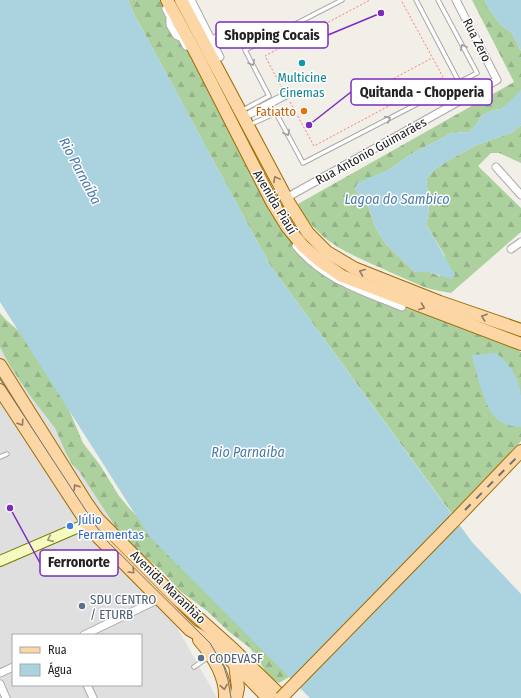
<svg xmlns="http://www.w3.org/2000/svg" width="521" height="698" viewBox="0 0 521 698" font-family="'Fira Sans Condensed',sans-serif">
<defs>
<pattern id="forest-firs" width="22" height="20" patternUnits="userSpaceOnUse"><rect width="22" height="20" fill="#add19e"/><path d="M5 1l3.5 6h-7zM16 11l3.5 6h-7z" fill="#95b388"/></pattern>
</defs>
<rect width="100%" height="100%" fill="#f2efe9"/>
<path fill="#e0dfdf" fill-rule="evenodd" d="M0,314L35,377L217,698H0ZM13,635H141V685H13Z"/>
<g fill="url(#forest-firs)">
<path d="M128,0H162L288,236L402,307L468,328L512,347L521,352V441L452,514L270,265L134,14Z"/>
<path d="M472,0H485L487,6L501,25L512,33L521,51V90L520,93L502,109L493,110L481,116L476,125L469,132L452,133L411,154L392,168L377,175L355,189L368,206L375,226L385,243L415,272H430L440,276L445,256L426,224C431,209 428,194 426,179L436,168L458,155L477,145L511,133L521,125V163L499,153H491L478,166L521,208V232L451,293C442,291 432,290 424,287C409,281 395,274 381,268C345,252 317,241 298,204L514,82Z"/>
<path d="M0,313L6,320L19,331L64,398L83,443L100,465L119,496L130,509L291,676L279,683L270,678L250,648L228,631L206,610L180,591L163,572L133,547L117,529L79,471L72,464L66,453L55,428L31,397L10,366L0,347Z"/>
</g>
<g fill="#aad3df">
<path d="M0,0H128L134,14L270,265L472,542L521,594V698H310L149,536L0,302Z"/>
<path d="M485,0H521V51L512,33L501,25L487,6Z"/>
<path d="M521,90V125L511,133L477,145L458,155L436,168L426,179C428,194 431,209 426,224L455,275L451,279L430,272H415L385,243L375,226L368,206L355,189L357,183L392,168L411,154L452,133L469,132L476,125L481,116L493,110L502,109Z"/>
<path d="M496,353C509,362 519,379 521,395C521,405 521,417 521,427C512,427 501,424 495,417C485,408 475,369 472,355Z"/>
</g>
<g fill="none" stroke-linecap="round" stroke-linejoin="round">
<g stroke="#a9a9a9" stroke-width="5.5">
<g id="lane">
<path d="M416,0L459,82"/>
<path d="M210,40L231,26"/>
<path d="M241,111L269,96L245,50L342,0"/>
<path d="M249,125L276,113L303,163L477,73L438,0"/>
<path d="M0,457L7,454"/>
<path d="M194,667L210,656"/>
</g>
</g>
<g stroke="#a9a9a9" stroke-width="9">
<g id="street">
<path d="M191,0L220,57"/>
<path d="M166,9L170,17V25L176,35L182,38L186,46"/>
<path d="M244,117L286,95"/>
<path d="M496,167L521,195"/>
<path d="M286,198L497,80L456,0"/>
<path d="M296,246C324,280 363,291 402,307"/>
<path d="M511,249L521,242"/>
<path d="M84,635L159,599"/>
<path d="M0,673L13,667"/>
<path d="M0,684L6,698"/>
<path d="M87,685L93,698"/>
</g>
</g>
<g stroke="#707d05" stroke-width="12">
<path id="secondary" d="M0,561L93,521"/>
</g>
<g stroke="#a06b00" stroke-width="14">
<g id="primary">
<path d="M167,0L198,57L272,202L288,228L303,246L320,261L342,276L521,344"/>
<path d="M181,0L289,203L308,233L327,252L354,268L440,302L521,330"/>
<path d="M0,365L86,502L98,519L176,598L233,649L283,698"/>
<path d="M0,390L87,523L97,536L190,630C221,646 244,674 268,698"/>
<path d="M454,521L521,451"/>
<path d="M199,640C213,656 226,676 225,698"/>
<path d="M235,664L238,688L236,698"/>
</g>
</g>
<g stroke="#fa8072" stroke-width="1" stroke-dasharray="2 2" stroke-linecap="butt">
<path d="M282,88L265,56L370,0"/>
<path d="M376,88L432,58"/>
<path d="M290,102L314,146L443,77L401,0"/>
</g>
<use href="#lane" stroke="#fff" stroke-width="3.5"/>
<use href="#street" stroke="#fff" stroke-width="7"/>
<use href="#secondary" stroke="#f7fabf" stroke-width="10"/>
<use href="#primary" stroke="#fcd6a4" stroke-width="12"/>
<path stroke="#707070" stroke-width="1" d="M0,379L96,526L108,542L210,643L224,667L228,680L231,698"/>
<path stroke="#707070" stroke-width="2" stroke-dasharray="8 8" stroke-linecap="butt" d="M465,510L521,453"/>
<g stroke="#a06b00" stroke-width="14" stroke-linecap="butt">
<path id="primary-bridge" d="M281,698L454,521"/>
</g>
<use href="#primary-bridge" stroke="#fcd6a4" stroke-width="12"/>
</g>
<defs><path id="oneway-chevron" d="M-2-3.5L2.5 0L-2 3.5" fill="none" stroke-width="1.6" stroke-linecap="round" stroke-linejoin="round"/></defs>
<g stroke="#9c9c9c">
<use href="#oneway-chevron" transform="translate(463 47) rotate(-118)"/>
<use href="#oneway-chevron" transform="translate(252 63) rotate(62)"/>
<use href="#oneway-chevron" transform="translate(388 119) rotate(-27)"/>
<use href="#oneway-chevron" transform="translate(287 133) rotate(62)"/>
</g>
<g stroke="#8f7c63">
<use href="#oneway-chevron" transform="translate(276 179) rotate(-118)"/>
<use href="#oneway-chevron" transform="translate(362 272) rotate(-159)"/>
<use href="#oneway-chevron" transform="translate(422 307) rotate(21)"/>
<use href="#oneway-chevron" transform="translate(484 317) rotate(-161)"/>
<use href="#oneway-chevron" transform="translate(21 423) rotate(57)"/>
<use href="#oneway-chevron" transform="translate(76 487) rotate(-122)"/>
<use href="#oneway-chevron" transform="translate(132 571) rotate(45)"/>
<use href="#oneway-chevron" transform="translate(224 687) rotate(80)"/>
</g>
<use stroke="#979978" href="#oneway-chevron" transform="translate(50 539) rotate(156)"/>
<circle fill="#0f9aa8" stroke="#fff" stroke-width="1.5" cx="302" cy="63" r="4"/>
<circle fill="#e8710a" stroke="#fff" stroke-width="1.5" cx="304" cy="111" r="4"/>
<circle fill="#3f7fe0" stroke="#fff" stroke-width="1.5" cx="70" cy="526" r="4"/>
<g fill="#5c6f8a" stroke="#fff" stroke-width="1.5">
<circle cx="82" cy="606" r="4"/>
<circle cx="201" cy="658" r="4"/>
</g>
<g text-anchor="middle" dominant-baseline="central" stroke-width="3" stroke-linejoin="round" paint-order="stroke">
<g font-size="13" fill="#222" stroke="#fff">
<text transform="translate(477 40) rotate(63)">Rua Zero</text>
<text transform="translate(371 151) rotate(-29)">Rua Antonio Guimarães</text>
<text transform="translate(275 202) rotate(59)">Avenida Piauí</text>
<text transform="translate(168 587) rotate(44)">Avenida Maranhão</text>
</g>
<g font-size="13" fill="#0d838f" stroke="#fff">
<text x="302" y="77">Multicine<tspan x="302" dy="15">Cinemas</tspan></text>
</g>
<g font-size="13" fill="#c56008" stroke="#fff" text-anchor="end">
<text x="296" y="111">Fatiatto</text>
</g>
<g font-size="13" fill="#366cbe" stroke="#fff" text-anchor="start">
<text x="78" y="519">Júlio<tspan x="78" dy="15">Ferramentas</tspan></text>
</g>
<g font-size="13" fill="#4e5e75" stroke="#fff" text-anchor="start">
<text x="90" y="599">SDU CENTRO<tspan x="90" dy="15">/ ETURB</tspan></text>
<text x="209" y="658">CODEVASF</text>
</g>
<g font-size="14" font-style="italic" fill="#4a7aab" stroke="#fff">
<text transform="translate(80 171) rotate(62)">Rio Parnaíba</text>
<text x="397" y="199">Lagoa do Sambico</text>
<text x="248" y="452">Rio Parnaíba</text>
</g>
</g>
<path fill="none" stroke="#7b2cbf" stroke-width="1.5" d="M381 13L328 35M309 125L351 92M10 508L40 563"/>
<g fill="#7b2cbf" stroke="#fff" stroke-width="1.5">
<circle cx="381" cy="13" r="4"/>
<circle cx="309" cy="125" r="4"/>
<circle cx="10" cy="508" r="4"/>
</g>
<g fill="#fff" stroke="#7b2cbf" stroke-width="1.5">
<rect x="216" y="22" width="112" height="26" rx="4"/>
<rect x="351" y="79" width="141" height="26" rx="4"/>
<rect x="40" y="550" width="78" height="26" rx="4"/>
</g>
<g font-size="14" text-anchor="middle" font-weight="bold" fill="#222">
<text x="272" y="40">Shopping Cocais</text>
<text x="422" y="97">Quitanda - Chopperia</text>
<text x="79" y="567">Ferronorte</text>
</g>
<rect x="12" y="634" width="130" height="52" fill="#ffffff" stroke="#a7a7a7"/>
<rect x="20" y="647" width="20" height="6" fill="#fcd6a4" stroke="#a7a7a7"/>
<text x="48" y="654" font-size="12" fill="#222222">Rua</text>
<rect x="20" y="664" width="20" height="12" fill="#aad3df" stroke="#a7a7a7"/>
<text x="48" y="674" font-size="12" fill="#222222">Água</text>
</svg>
